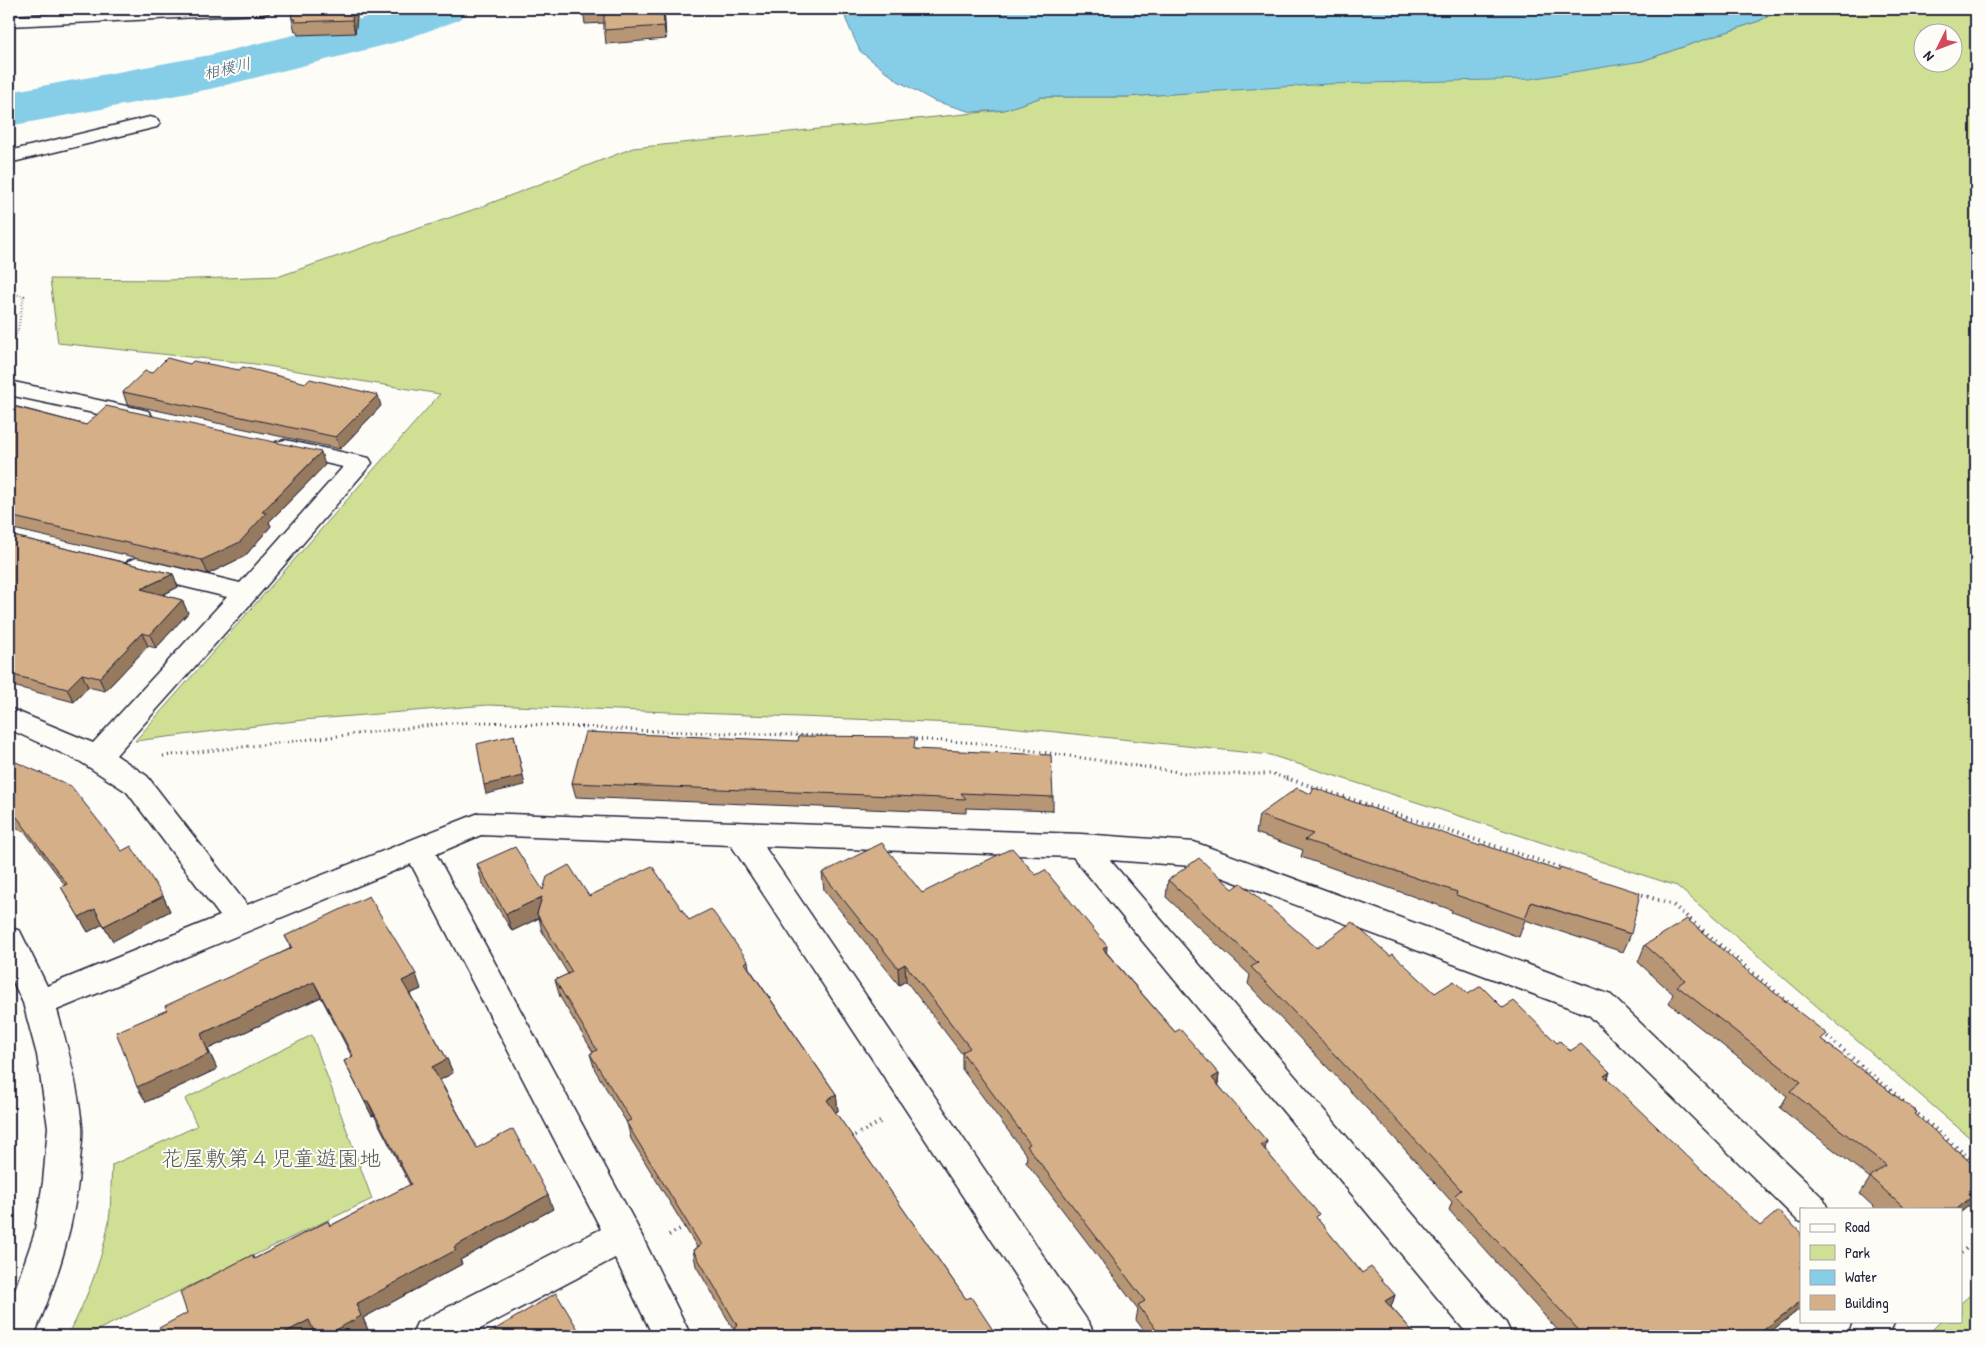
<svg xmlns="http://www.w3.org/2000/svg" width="1985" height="1345" viewBox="0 0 1985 1345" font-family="'Patrick Hand','Klee One',sans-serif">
<rect width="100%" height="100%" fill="#fdfcf7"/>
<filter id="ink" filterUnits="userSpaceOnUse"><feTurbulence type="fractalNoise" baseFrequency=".02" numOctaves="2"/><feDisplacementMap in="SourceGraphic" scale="10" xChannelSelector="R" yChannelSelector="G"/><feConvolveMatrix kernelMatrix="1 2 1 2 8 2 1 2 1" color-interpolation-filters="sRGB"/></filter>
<g filter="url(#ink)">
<g fill="#cfe094" stroke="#788168" fill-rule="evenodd">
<path d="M1783,9H1976V1143L1677,886L1270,755L981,724L488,705L303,720L135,741L440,394L255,364L58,343L50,279L167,280L280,276L478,208L633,148L1004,110L1042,97H1126L1642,61L1759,21ZM1922,32H1952V62H1922Z"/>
<path d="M312,1035L372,1199L85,1336H68C87,1298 105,1255 110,1212C111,1197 111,1181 112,1165L197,1126L185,1099Z"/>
<path d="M1976,1290V1336H1926L1941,1321H1961V1303Z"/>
</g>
<path fill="#86cee7" stroke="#5e89a2" d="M844,9H1780L1759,21L1642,61L1530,79L1328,84L1126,97H1042L1004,110L972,112L934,101L898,81L860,51L846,20Z"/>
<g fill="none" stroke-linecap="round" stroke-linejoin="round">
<path fill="#86cee7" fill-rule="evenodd" d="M390,9H466L459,20L397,42L210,89L9,126V92L210,55L360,19Z"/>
<g stroke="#22223b" stroke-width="3">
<g id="minor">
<path d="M155,9H271L268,13L262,14L9,26V16Z"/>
<path d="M150,117L157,119L160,123L157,127L9,163V151Z"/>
<path d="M9,381L140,409L148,411L152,416L148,421L140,423L9,395Z"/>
<path d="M285,440L369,458L372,463L255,599L116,755L147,776L247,905L479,813L1081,834L1194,842L1611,995L1823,1198L1828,1209H1801V1222L1797,1220L1589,1015L1192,866L1110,860L1506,1323L1512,1336H1469L1073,857L764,846L1089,1323L1095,1336H1055L731,845L481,835L436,854L636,1224L691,1336H653L615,1258L467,1336H411L417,1323L601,1229L411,864L57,1010C68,1048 78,1086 82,1126C83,1137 81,1149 80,1160C76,1224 58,1277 34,1336H9V1307L34,1235L43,1182L48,1127L37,1055L23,1003L9,973V927L20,931L47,986L220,916L127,792L81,762L9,729V708L93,743L227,597L128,573L124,567L128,561L137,558L240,583L343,467L276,452L273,447L276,442Z"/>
<path d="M1854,1321H1895L1888,1336H1847Z"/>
</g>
</g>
<path stroke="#22223b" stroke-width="2.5" stroke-dasharray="0.5 2.5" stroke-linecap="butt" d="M9,293L24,296L18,329L13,341"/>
<g stroke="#22223b" stroke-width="3" stroke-dasharray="1 4" stroke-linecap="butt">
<path d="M9,349L13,340"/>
<path d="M911,739L981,743L1192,774H1273L1290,780"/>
<path d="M163,756L451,723L488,722L653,731L827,736"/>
</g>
<g stroke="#22223b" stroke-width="4" stroke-dasharray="1 4.5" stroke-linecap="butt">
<path d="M1286,778L1562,868"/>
<path d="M1637,893L1673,905L1799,1012"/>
<path d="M1823,1033L1904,1102"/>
<path d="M1914,1111L1976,1164"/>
<path d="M850,1138L884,1120"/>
<path d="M669,1235L687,1225"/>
<path d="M1961,1253L1976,1240"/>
</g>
<use href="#minor" fill="#fdfcf7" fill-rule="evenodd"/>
</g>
<g fill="#b79674" stroke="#22223b">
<path d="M291,9H358L355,33L298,35L297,32H295L292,19Z"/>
<path d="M583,9H664L666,39L606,44L604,23L585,24Z"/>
<path d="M9,230L12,239H9Z"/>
<path d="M190,364L381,406L340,449L127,404L123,392Z"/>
<path d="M9,401H12L14,406L86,425L325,465L269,522L271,526L245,556L208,574L9,528Z"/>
<path d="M9,535L173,574L178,587L163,595L182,600L188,613L156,648L148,646L105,691L88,687L74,702L9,685Z"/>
<path d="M798,741L915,749L1053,797V811L966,808V813L576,797L572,783Z"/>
<path d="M9,759L122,851L163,896L170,911L113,941L103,924L88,932L61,887L65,885L26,833L9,825Z"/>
<path d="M1259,815L1631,934L1623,952L1525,920L1519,937L1451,912L1452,910L1301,857L1303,850L1256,833Z"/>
<path d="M477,864L543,890L589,896L689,920L748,961L749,968L836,1094L838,1111L835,1112L966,1299L993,1330V1336H736L734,1330L696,1266L693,1250L697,1247L631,1139L627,1123L595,1070L590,1054L593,1052L560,997L555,980L568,974L542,931L539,918L512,931L482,882Z"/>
<path d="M822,873L922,893L1107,953L1175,1032L1219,1074L1218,1084L1265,1149L1318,1220L1362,1273L1395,1295L1391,1307L1417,1336H1148L1136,1320L1138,1309L1026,1162L1027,1156L962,1069V1054L906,981L899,985L824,890Z"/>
<path d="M1168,880L1233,889L1317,948L1390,956L1435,993L1468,994L1503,1008L1557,1043L1610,1072L1607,1079L1801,1308L1765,1336H1563L1449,1210L1452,1202L1390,1133L1248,984L1250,975L1166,897Z"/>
<path d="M285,936L421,989L410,994L447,1059L453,1073L440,1080L477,1148L553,1209L460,1260L462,1264L363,1318L368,1330L356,1336H316L315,1334L310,1336H162L187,1313L252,1255L254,1259L328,1221L330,1226L410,1185L374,1115L372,1116L351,1075L344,1061L352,1057L321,997L208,1049L217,1069L146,1102L167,1010L291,948Z"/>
<path d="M1645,945L1823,1041L1917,1112L1915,1115L1976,1167V1200L1961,1212V1209H1876L1860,1194L1870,1178L1780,1108L1787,1096L1669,1003L1673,994L1638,962Z"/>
</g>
<g fill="#957a5e" stroke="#22223b">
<path d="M353,9H358L355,33L352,20Z"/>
<path d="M663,9H664L666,39L664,26Z"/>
<path d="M378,395L381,406L340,449L336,437Z"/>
<path d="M321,452L325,465L269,522L271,526L245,556L208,574L202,560L262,512Z"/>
<path d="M173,574L178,587L146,603L141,589Z"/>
<path d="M182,600L188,613L156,648L150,635Z"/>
<path d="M142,633L148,646L105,691L99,678Z"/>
<path d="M82,674L88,687L74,702L67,689Z"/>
<path d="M514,735L525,785L486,794L484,785Z"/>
<path d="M163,896L170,911L113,941L104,926Z"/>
<path d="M542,897L537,914L539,918L512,931L506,914Z"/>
<path d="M95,909L103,924L88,932L79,917Z"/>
<path d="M1107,946L1106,964L1103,949Z"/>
<path d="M905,964L906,981L899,985L898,968Z"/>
<path d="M416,974L421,989L407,995L402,981Z"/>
<path d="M314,982L321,997L208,1049L217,1069L146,1102L137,1087L201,1034Z"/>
<path d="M447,1059L453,1073L438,1081L432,1067Z"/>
<path d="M1610,1072L1603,1088L1604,1076Z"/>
<path d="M1219,1074L1217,1090L1212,1078Z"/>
<path d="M836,1094L838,1111L828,1116L827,1100Z"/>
<path d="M368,1101L374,1115L372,1116L365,1102Z"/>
<path d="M1267,1141L1263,1158L1261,1145Z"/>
<path d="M1976,1193V1200L1961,1212V1209H1957Z"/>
<path d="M548,1195L553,1209L460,1260L462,1264L363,1318L368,1330L356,1336H325L356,1304L454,1247Z"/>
<path d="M1395,1295L1390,1310L1385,1301Z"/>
<path d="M1801,1301V1308L1765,1336H1756Z"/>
<path d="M309,1320L316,1333L310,1336H278Z"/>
<path d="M993,1330V1336H983Z"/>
</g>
<g fill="#d5af87" stroke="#22223b">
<path d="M291,9H353L352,20L295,22L296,19H292Z"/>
<path d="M583,9H663L664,26L604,30V9L583,10Z"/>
<path d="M167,358L190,364L193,361L239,370L243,367L306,383L310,379L378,395L336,437L123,392L145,371L152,373Z"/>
<path d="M9,401H12V406L86,425L106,406L321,452L262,512L266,513L240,542L202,560L9,516Z"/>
<path d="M9,535L173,574L141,589L182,600L150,635L142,633L99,678L82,674L67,689L9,674Z"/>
<path d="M585,732L798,741L799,736L915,737L914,749L1051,755L1053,797L961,793L966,799L572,783Z"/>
<path d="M514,735L523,776L484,785L477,744Z"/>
<path d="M9,759L71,786L122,851L131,846L163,896L104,926L95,909L79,917L61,887L67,884L17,817L9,814Z"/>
<path d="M1297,788L1311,794L1314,788L1480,846L1481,844L1559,871L1560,867L1640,893L1631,934L1531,902L1525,919L1456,895L1457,892L1305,840L1313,834L1259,815Z"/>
<path d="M882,843L922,893L1012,848L1036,875L1045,870L1107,946L1103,949L1175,1032L1180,1029L1219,1074L1212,1078L1267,1141L1261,1145L1319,1214L1316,1217L1362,1273L1371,1267L1395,1295L1385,1301L1417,1336H1161L1138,1305L1145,1301L1027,1146L1030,1144L962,1052L970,1048L905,964L898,968L822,873Z"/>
<path d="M515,847L543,890L547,877L569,865L589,896L652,866L689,920L711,909L748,961L745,963L836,1094L827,1100L966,1299L971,1297L993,1330L983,1336H739L734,1327L737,1325L693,1250L701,1245L626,1122L631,1120L590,1054L597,1050L555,980L572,972L537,914L542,897L506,914L477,864Z"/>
<path d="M1199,858L1233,889L1241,883L1317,948L1352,922L1390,956L1393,954L1435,993L1454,981L1468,994L1481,986L1503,1008L1514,1001L1557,1043L1560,1041L1570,1051L1581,1044L1610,1072L1604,1076L1760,1226L1778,1211L1801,1233V1301L1756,1336H1584L1455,1195L1461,1190L1394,1117L1251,967L1258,963L1168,880Z"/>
<path d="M369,896L416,974L402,981L447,1059L432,1067L477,1148L513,1129L548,1195L454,1247L456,1250L356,1304L361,1316L325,1336H316L309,1320L278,1336H162L159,1328L187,1313L180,1292L252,1255L254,1259L328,1221L330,1226L411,1184L368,1101L365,1102L344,1061L353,1056L314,982L201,1034L209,1054L137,1087L116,1032L167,1010L165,1006L292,948L285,936Z"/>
<path d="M1687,919L1752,975L1827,1034L1821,1039L1917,1112L1915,1114L1976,1167V1193L1957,1209H1905L1870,1177L1886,1165L1790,1091L1801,1082L1677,986L1685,980L1645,945Z"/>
<path d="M556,1293L582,1336H484Z"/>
</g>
</g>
<g text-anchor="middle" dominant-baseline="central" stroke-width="4" stroke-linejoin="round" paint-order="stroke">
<g font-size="16" font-style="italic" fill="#455e77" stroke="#fdfcf7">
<text transform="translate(227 68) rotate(-13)">相模川</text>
</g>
<g font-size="22" fill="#565b56" stroke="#fdfcf7">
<text x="271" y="1158">花屋敷第４児童遊園地</text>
</g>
</g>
<rect width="1985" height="1345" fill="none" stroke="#fdfcf7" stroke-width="30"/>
<rect x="15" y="15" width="1955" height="1315" fill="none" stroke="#22223b" stroke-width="2" filter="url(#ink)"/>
<rect x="1800" y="1208" width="162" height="115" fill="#fdfcf7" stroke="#a5a5ac"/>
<rect x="1810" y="1224" width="25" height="8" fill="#fdfcf7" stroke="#a5a5ac"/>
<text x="1845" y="1232" font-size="15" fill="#22223b">Road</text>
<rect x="1810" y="1245" width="25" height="15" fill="#cfe094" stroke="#a5a5ac"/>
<text x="1845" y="1258" font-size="15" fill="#22223b">Park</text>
<rect x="1810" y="1270" width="25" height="15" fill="#86cee7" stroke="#a5a5ac"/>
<text x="1845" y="1282" font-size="15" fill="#22223b">Water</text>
<rect x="1810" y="1295" width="25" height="15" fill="#d5af87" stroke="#a5a5ac"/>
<text x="1845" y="1308" font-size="15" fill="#22223b">Building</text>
<g transform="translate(1938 48) rotate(228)"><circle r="24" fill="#fdfcf7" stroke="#a5a5ac"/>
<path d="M0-4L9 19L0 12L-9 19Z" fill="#d1495b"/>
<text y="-8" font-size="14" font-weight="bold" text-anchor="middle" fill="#22223b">N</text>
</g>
</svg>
